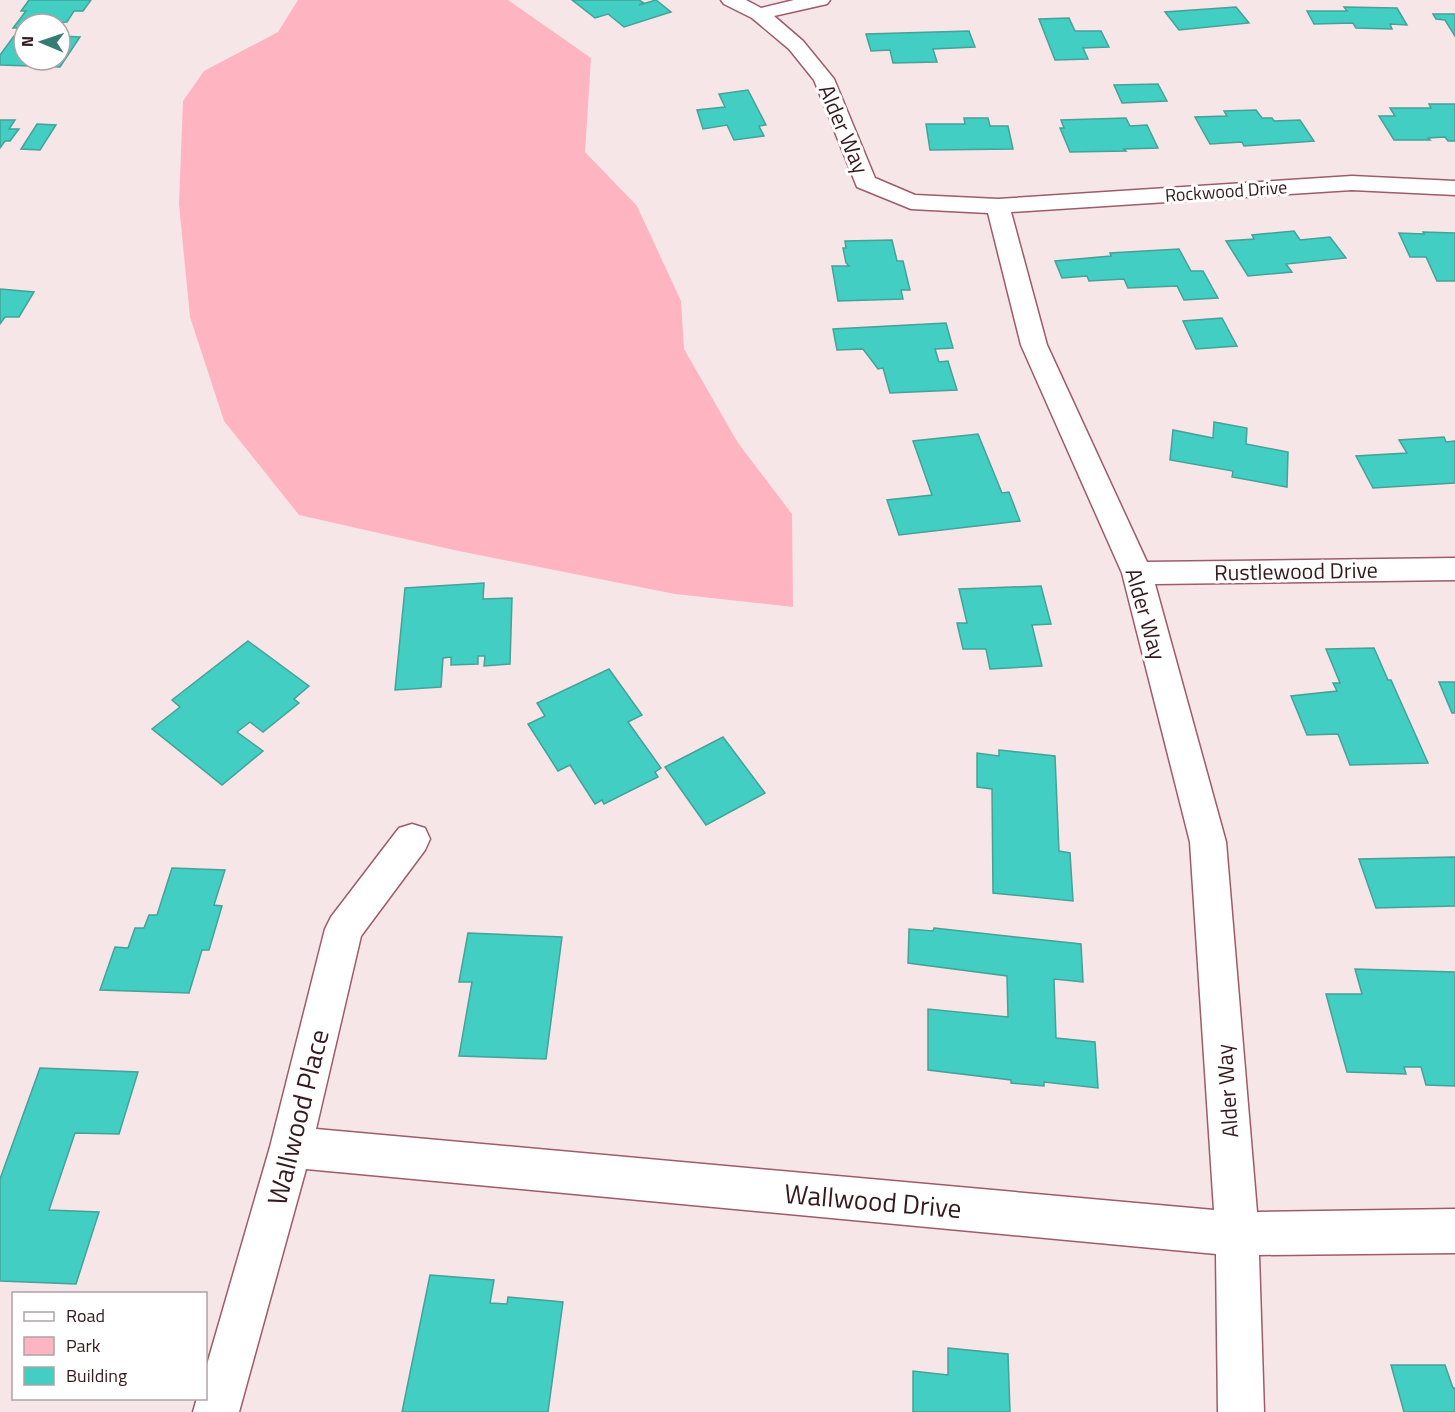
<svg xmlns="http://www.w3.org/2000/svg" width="1455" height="1412" viewBox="0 0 1455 1412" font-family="'Titillium Web',sans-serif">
<rect width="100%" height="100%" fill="#f6e6e8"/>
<path fill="#ffb4c2" d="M298,0H508L591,58L585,152L637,206L681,301L684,349L738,443L792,514L793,607L675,594L454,550L299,515L224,421L190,317L179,204L183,101L204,71L278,32Z"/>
<g fill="#42cec2" stroke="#44a299" stroke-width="1.5">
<path d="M29,0H91L83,11H74L67,22L24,24V28H13L26,11H21Z"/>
<path d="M572,0H639L644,3L639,5L656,0L671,12L624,27L608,14L595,18Z"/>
<path d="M1236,7L1249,23L1179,30L1165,12Z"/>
<path d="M1344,7L1397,8L1407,25L1390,24L1392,29L1356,28L1353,23L1314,24L1307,11H1347Z"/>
<path d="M1433,14H1455V36L1445,20L1436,19Z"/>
<path d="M1069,18L1075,31H1101L1109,47L1083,48L1088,59L1055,60L1039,19Z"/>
<path d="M969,31L975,47L933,49L937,62L893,63L890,50L871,51L866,34Z"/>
<path d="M14,36H24V60H60V36L80,37L60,67L0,65V55Z"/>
<path d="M1158,84L1167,101L1122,103L1114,85Z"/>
<path d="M748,90L766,125L759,126L764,136L734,140L727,125L703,129L697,110L725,107L719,94Z"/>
<path d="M1429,104H1455V141H1448L1445,137L1428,138L1430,140H1394L1379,116H1395L1390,108H1431Z"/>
<path d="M1256,110L1262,118H1272L1274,121L1300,120L1314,141L1244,146L1242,142L1210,144L1195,117L1227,116L1224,111Z"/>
<path d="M964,118H988L990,126H1008L1013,149L930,150L926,124H965Z"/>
<path d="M1126,118L1130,126L1147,125L1158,148L1124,149L1126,151L1070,152L1060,128H1064L1061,120Z"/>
<path d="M0,120H15L9,129H19L10,141H5L0,148Z"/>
<path d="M37,124L56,125L40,150L21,149Z"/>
<path d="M1294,231L1300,240L1330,237L1346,258L1286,264L1292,272L1248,276L1226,241L1254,239L1252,235Z"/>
<path d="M1423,232L1455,233V281H1437L1426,257H1410L1399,233L1424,234Z"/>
<path d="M892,240L897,261H903L910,290H901L903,299L838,301L832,266H849L846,263L843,248H846L845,241Z"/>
<path d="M1179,249L1191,271H1203L1218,298L1184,300L1177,286L1128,288L1124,279L1089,281L1087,276L1062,278L1055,261L1111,256L1110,253Z"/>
<path d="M0,289L34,292L19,317H5L0,324Z"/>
<path d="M1222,318L1237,346L1196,349L1183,321Z"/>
<path d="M946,323L953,348L935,349L939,362L948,361L957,390L890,393L883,368L878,369L863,349L837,350L833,329Z"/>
<path d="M1214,422L1247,428L1246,444L1288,452L1287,487L1232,477L1233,471L1170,460L1173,430L1213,438Z"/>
<path d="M978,434L1002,493L1009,492L1020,521L899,535L887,500L932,495L913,441Z"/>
<path d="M1444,437L1446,442L1455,441V483L1373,488L1356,456L1407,453L1399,440Z"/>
<path d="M484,583L483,599L512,598L510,664L484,666L485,656H478V664L451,665V657L443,658L441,687L395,690L405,588Z"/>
<path d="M1041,586L1051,624L1032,625L1042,666L990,669L986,649H963L957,623H967L959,589Z"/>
<path d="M248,641L309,686L294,699L299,703L263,732L250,722L237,732L263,751L222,785L152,729L180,707L172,700Z"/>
<path d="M1374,648L1388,680H1391L1428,763L1350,765L1338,734L1307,735L1291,696L1337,691L1333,683H1340L1326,649Z"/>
<path d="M609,669L642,715L628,722L661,768L655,772L658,777L604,804L602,800L595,804L570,765L558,771L528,724L545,716L537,703Z"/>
<path d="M1439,682H1455V713H1452Z"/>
<path d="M723,737L765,793L706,825L665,767Z"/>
<path d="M999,750L1055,756L1059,851L1070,853L1073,901L993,893L992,789L977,787V753L999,756Z"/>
<path d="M1455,857V906L1376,908L1359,859Z"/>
<path d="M172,868L225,870L214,905L222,906L209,950H202L189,993L100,990L115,947L128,948L135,928H144L149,915H157Z"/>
<path d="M934,928L1081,944L1083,982L1054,979L1056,1038L1095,1042L1098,1088L1044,1082V1086L1011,1083V1080L928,1070V1009L1008,1017L1007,976L908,963L909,929L933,931Z"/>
<path d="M468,933L562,937L546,1059L459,1056L472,982H459Z"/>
<path d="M1355,969L1455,972V1086L1426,1085L1421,1067H1404L1406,1074L1347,1072L1326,994H1362Z"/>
<path d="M40,1068L138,1072L119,1134L75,1133L49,1210L99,1212L76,1284L0,1281V1179Z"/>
<path d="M430,1275L494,1280L490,1303L507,1304L508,1297L563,1302L548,1412H402Z"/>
<path d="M948,1348L1008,1354L1010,1412H913V1371L948,1375Z"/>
<path d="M1391,1365H1445L1453,1388H1455V1412H1404Z"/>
</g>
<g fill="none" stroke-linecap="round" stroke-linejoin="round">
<g stroke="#9e5b69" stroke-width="3">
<path id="minor" d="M721,0H746L761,8L794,0H830L827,4L774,16L803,41L834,79L875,178L915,195L998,199L1352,176L1455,181V195L1352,190L1011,212L1047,345L1147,562L1455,558V580L1155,584L1226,842L1257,1212L1455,1209V1253L1259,1255L1264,1412H1218L1216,1254L306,1169L239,1412H193L197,1398H206V1368L270,1147L325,929L331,917L399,828L412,824L425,828L430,839L425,850L361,936L316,1129L1214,1210L1190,842L1122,573L1021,345L988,213L911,209L857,187L814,80L789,49L752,18L724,4Z"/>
</g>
<use href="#minor" fill="#fff" fill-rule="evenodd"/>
</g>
<g text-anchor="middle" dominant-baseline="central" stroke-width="6" stroke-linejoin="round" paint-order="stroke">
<g font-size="18" fill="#35191f" stroke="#fff">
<text transform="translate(1226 191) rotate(-4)">Rockwood Drive</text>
</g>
<g font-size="22" fill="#35191f" stroke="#fff">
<text transform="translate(844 129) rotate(67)">Alder Way</text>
<text transform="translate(1296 571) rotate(-1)">Rustlewood Drive</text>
<text transform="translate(1146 614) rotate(74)">Alder Way</text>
<text transform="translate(1227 1091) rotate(-94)">Alder Way</text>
</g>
<g font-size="27" fill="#35191f" stroke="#fff">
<text transform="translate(297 1117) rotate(-76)">Wallwood Place</text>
<text transform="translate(873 1200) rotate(5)">Wallwood Drive</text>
</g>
</g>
<rect x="12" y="1292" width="195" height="108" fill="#ffffff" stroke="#aea3a5" stroke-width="1.5"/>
<rect x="24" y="1312" width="30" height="9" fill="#ffffff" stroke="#aea3a5" stroke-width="1.5"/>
<text x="66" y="1322" font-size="18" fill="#35191f">Road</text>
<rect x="24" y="1337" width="30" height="18" fill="#ffb4c2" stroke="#aea3a5" stroke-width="1.5"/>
<text x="66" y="1352" font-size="18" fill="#35191f">Park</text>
<rect x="24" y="1367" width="30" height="18" fill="#42cec2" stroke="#aea3a5" stroke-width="1.5"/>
<text x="66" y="1382" font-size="18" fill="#35191f">Building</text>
<g transform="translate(42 42) rotate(272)"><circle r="28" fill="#ffffff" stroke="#aea3a5" stroke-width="1.5"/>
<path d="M0-4.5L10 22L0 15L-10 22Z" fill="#357c75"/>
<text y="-9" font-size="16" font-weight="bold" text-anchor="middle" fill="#35191f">N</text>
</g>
</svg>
